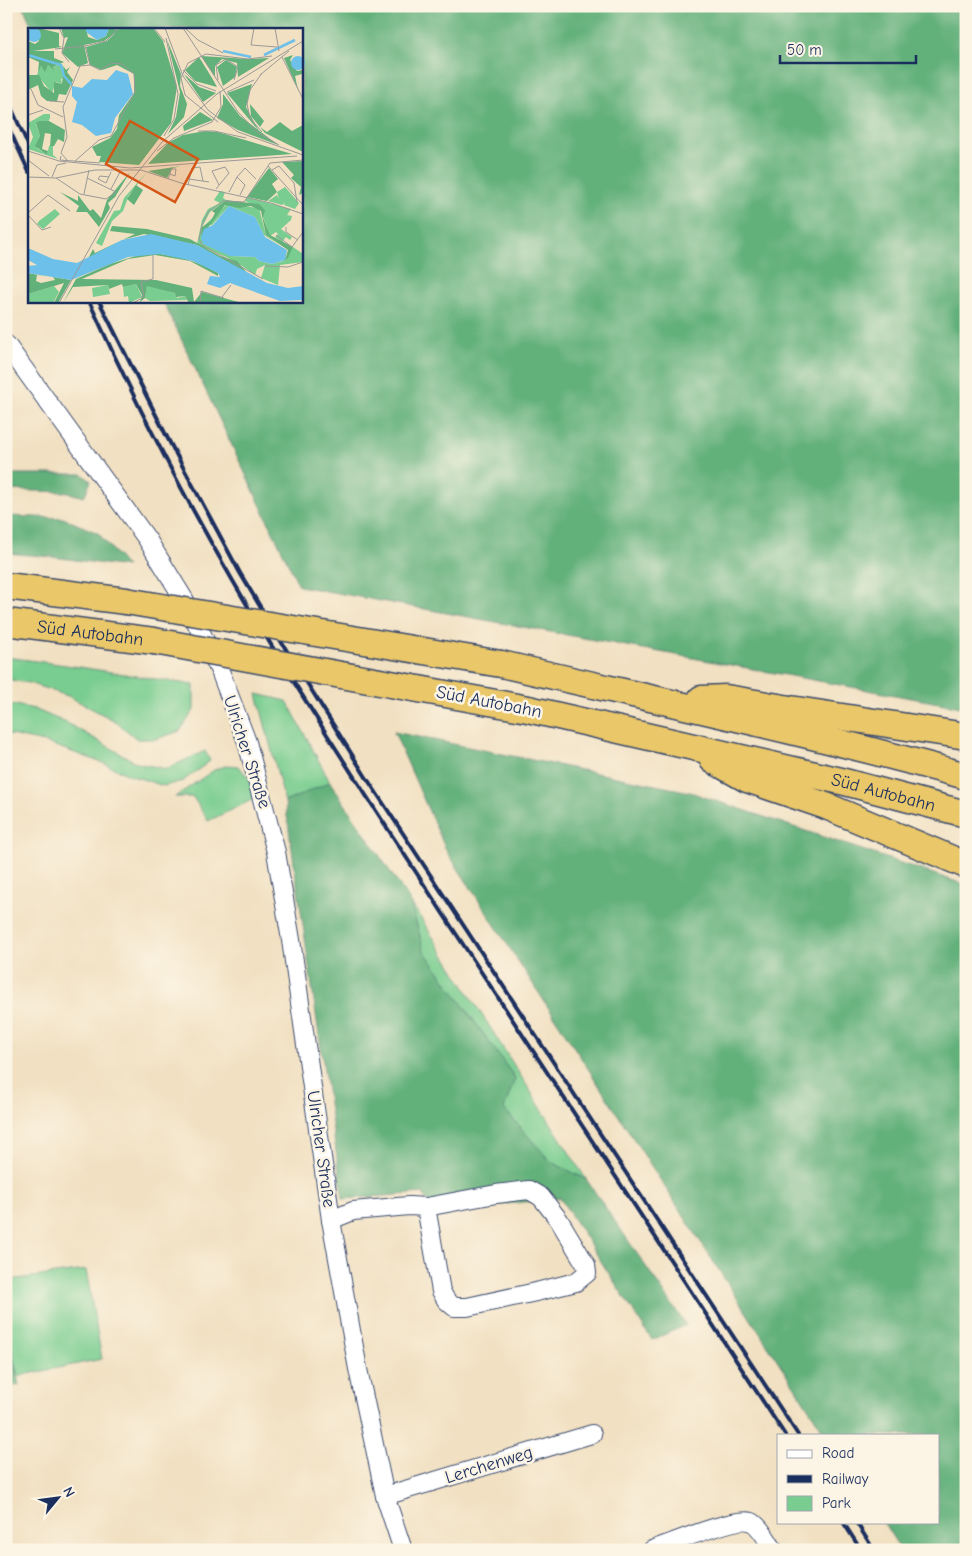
<svg xmlns="http://www.w3.org/2000/svg" width="972" height="1556" viewBox="0 0 972 1556" font-family="'Comic Neue',sans-serif">
<rect width="100%" height="100%" fill="#fcf5e5"/>
<filter id="ink" filterUnits="userSpaceOnUse"><feTurbulence type="fractalNoise" baseFrequency=".02" numOctaves="2"/><feDisplacementMap in="SourceGraphic" scale="10" xChannelSelector="R" yChannelSelector="G"/><feConvolveMatrix kernelMatrix="1 2 1 2 8 2 1 2 1" color-interpolation-filters="sRGB"/></filter>
<filter id="wash" filterUnits="userSpaceOnUse"><feTurbulence type="fractalNoise" baseFrequency=".0096" numOctaves="4" result="noise"/><feDisplacementMap in="SourceGraphic" scale="20" xChannelSelector="R" yChannelSelector="G"/><feGaussianBlur stdDeviation="1.12" result="paint"/><feColorMatrix in="noise" values="0 0 0 0 0 0 0 0 0 0 0 0 0 0 0 0 0 1.4 0 .05"/><feComposite in="paint" operator="in"/></filter>
<g filter="url(#wash)">
<rect width="100%" height="100%" fill="#f1e0c1"/>
<g fill="#79cd90" stroke="#4a7e77">
<path d="M6,657L73,666L194,685V710L180,731L156,739H137L115,721L68,696L29,683L6,679Z"/>
<path d="M257,694L287,701L330,782L285,802Z"/>
<path d="M6,703L34,709L69,724L137,763L166,769L205,751L210,761L183,781L164,786L129,775L103,763L44,742L6,734Z"/>
<path d="M228,765L238,766L249,778L254,799L208,821L193,797H175L214,770Z"/>
<path d="M410,901L586,1179L551,1162L504,1109L515,1078L424,951Z"/>
<path d="M86,1270L102,1359L18,1376L6,1328L9,1280Z"/>
</g>
<g fill="#62b07a" stroke="#3e706c">
<path d="M23,6H966V708L299,586L163,301H301V29H33Z"/>
<path d="M6,474H82L91,481L84,497L66,492L6,490Z"/>
<path d="M6,516L63,518L98,533L127,567L53,557L6,553Z"/>
<path d="M394,732L690,792L966,885V1550H901L883,1522H938V1435H826L446,850Z"/>
<path d="M330,782L410,901L424,951L515,1078L504,1109L551,1162L586,1179L686,1325L652,1340L560,1198L434,1212L423,1193L343,1199L285,802Z"/>
<path d="M9,1280L6,1328L19,1385L6,1388V1281Z"/>
</g>
</g>
<g filter="url(#ink)">
<g fill="none" stroke-linecap="round" stroke-linejoin="round">
<g stroke="#3b4a6d" stroke-width="20">
<g id="minor">
<path d="M6,344L147,539L187,604L220,671L247,742L276,852L291,940L331,1220L358,1369L385,1496L403,1550"/>
<path d="M331,1220L353,1211L409,1206L426,1207L441,1291L446,1300L454,1307H467L536,1292L576,1282L587,1273L586,1265L559,1220L541,1197L529,1190L496,1194L426,1207"/>
<path d="M385,1496L592,1434"/>
<path d="M652,1550C669,1544 739,1515 752,1522C761,1527 768,1542 774,1550"/>
</g>
</g>
<g stroke="#3b4a6d" stroke-width="29">
<g id="highway">
<path d="M6,586L126,601"/>
<path id="s1" d="M6,622L154,641"/>
<path d="M501,664C656,700 812,733 966,776"/>
<path d="M701,699L726,698L790,709L966,736"/>
<path id="s2" d="M528,709L841,781L966,814"/>
<path d="M713,760L747,779L826,806L966,865"/>
</g>
</g>
<use href="#minor" stroke="#fff" stroke-width="18"/>
<use href="#highway" stroke="#eac769" stroke-width="26"/>
<g stroke="#1b2f5e" stroke-width="4">
<path d="M6,96L29,147"/>
<path d="M6,122L29,172"/>
<path d="M89,301C132,396 180,490 233,581C301,698 377,812 451,926C562,1095 674,1265 785,1435"/>
<path d="M99,301L169,441L240,573L282,643L366,777L798,1435"/>
<path d="M843,1522L861,1550"/>
<path d="M856,1522L874,1550"/>
</g>
<g stroke="#3b4a6d" stroke-width="29" stroke-linecap="butt">
<g id="highway-bridge">
<path d="M126,601L501,664"/>
<path d="M154,641L528,709"/>
</g>
</g>
<use href="#highway-bridge" stroke="#eac769" stroke-width="26"/>
</g>
</g>
<g text-anchor="middle" dominant-baseline="central" stroke-width="5" stroke-linejoin="round" paint-order="stroke">
<g font-size="18" fill="#1b2f5e" stroke="#fcf5e5">
<text stroke="none"><textPath href="#s1" startOffset="85">Süd Autobahn</textPath></text>
<text transform="translate(489 702) rotate(11)">Süd Autobahn</text>
<text transform="translate(247 752) rotate(72)">Ulricher Straße</text>
<text stroke="none"><textPath href="#s2" startOffset="365">Süd Autobahn</textPath></text>
<text transform="translate(321 1149) rotate(82)">Ulricher Straße</text>
<text transform="translate(489 1465) rotate(-17)">Lerchenweg</text>
</g>
</g>
<g transform="translate(28 28)">
<rect width="275" height="275" fill="#f1e0c1"/>
<path d="M33,36L36,39V50L33,51L34,56L28,54L24,65L9,47L12,38L17,42L20,37L27,42L25,39ZM16,86H22V90L20,94L11,93L8,96L12,108L9,120L19,127L21,118L25,116V127L30,131L0,121L5,109L0,95ZM119,144L101,167L95,183L84,193L74,218L68,215L86,183L92,182L96,170ZM257,159L271,175L267,181L256,177L257,175L254,177L240,173L249,167L251,171L249,164ZM192,163L197,164L195,170L198,172L182,184L174,199L202,228L227,229L231,233L244,236L255,233L265,219L275,226V234L252,237L250,257L233,250L237,237L229,241L227,247L207,233L169,216L174,192L180,181L192,175L186,172ZM219,169L263,181L259,187L264,188L263,192L253,201L264,209L262,212L258,209L254,214L247,209L250,206L248,204L242,208L235,189L236,181L217,173ZM199,176L231,180L238,207L252,217L236,207L227,189L201,178L184,197H177ZM27,181L32,186L15,201L9,196L11,193ZM108,256L114,269L101,275L100,268L96,269L95,259ZM80,257L82,266L65,269L64,260ZM119,257L147,265L149,270L157,268L159,272L122,273L117,270ZM26,258L31,264L25,275H0V266Z" fill="#79cd90"/>
<path d="M10,0L31,5V18L34,19L5,23H26V30L36,34L25,39L27,43L20,37L17,44L13,38L10,44L11,34L0,29V13L7,16L11,13ZM33,0H58L60,9L69,12L78,8L81,0L91,2L76,13L56,17L60,35L50,39L34,25L40,9L36,10ZM92,0H125L135,13L149,59L143,95L111,137L71,134L73,128H69L64,119L82,110L89,101L91,87L106,65V46L89,37L74,42L62,37L58,19L79,13ZM139,12L153,46L152,58L159,76L156,89L140,106L148,89L152,64ZM265,27L262,32L269,43L275,42V52L274,46L267,48L270,62L256,30ZM173,28L220,31L241,30L210,49L209,35L194,31L187,38V49ZM171,29L184,50L189,59L167,53L157,42ZM198,32L209,39L207,49L195,58L189,39ZM36,39L38,42L42,39L39,44L45,52L38,67L31,66L29,73H19L13,68L10,57L0,62V47H11L16,58L26,65V54L34,56ZM156,46L171,59L188,65L175,74ZM224,56L218,79L231,103L199,65ZM195,66L212,88L250,117L210,102L189,90L195,76ZM222,76L236,93L232,99L239,104L252,94L264,103L275,97V124L237,105L223,88ZM172,84L185,92L156,103L155,98ZM11,93H21L37,102L36,114L30,111L26,118H22L23,106L17,105L14,121L20,123L19,127L7,118L12,108L8,95ZM177,103L190,104L264,126L120,136L141,114L155,107ZM275,133V165L271,167L273,159L263,150L266,147L254,134ZM153,138L145,140L139,150L120,143ZM241,140L250,151L244,156L249,164L239,173L219,169ZM102,144L87,169L80,175L82,180L71,199L59,184H48L51,178L32,164L50,173V167L62,183L65,181L73,190L79,172ZM108,157L115,162L106,177L99,171ZM198,172L231,176L237,182L235,190L242,207L265,219L260,230L257,232L260,222L238,207L233,183L223,178L211,180L197,177L173,209L174,199L183,193L187,185L184,183ZM84,198L119,201L162,211L192,228L209,233L220,246L169,217L116,206L94,212L60,231L65,221L67,225L107,206L82,203ZM114,226H132L155,230L175,237L190,245V248L162,233L127,227L100,231L54,251L128,252L164,260L166,274L174,264L214,275H161L157,268L148,269L147,265L119,258L117,270L112,274L114,267L108,256L95,259L94,256L81,261L80,257L45,259L35,275L48,251L82,236ZM0,245L21,249L9,247L8,253L13,255L27,252L25,249L43,252L30,275H26L36,255L0,266Z" fill="#62b07a"/>
<path d="M-1 7a7 7 0 1 1 14 0a7 7 0 1 1-14 0ZM81,0L78,8L69,12L58,4V0ZM263 35a7 7 0 1 1 14 0a7 7 0 1 1-14 0ZM88,42L100,46L105,66L87,90L83,105L68,108L54,97L44,94L49,74L44,68V58L54,60L64,51L79,52ZM201,178L227,189L237,209L259,222L257,232L244,236L231,233L227,229L202,228L175,216L173,209L176,201L185,197ZM123,206L169,217L239,255L260,260L275,258V272L252,273L202,255L192,260L179,256L182,248L192,249L190,245L165,233L132,226L100,229L43,252L0,245V238L9,237L0,232V220L25,231L49,235L94,212Z" fill="#6dc0e9"/>
<path fill="none" stroke="#6dc0e9" stroke-width="2.5" d="M195,23L223,29M0,27L33,37L36,48L44,57M236,27L267,12M0,225L21,238L47,241M54,239L121,216L155,220L216,249L221,247L232,257L255,264L275,262"/>
<path fill="none" stroke="#9b9999" stroke-width="1" d="M31,0L36,10L34,25L41,34M126,0L137,14M137,0L155,48L180,82L210,104L275,127M144,0H177M155,0L210,84L228,103L251,117M157,0L170,12L195,25M226,0L223,17L249,19M247,0L251,23M27,21L57,18M254,29L275,71M155,42L169,56L188,63M234,45L222,62L219,76L222,90L234,104M232,47L261,23M190,52L188,37L198,31L210,39L206,52M3,61L10,77L35,89M199,64L226,52M21,73L36,74M0,87L15,82M190,94L157,67L153,50L160,35L178,26L220,31L244,28M170,103H186L218,110M136,108L146,91L150,66L138,10M0,123L31,133L102,140L269,128M129,123L146,110L184,94L193,79L192,63M33,128L32,132L72,135M0,132L21,148M39,132L33,125L39,109L35,79L52,38L62,37L57,18L78,13L91,0M47,133L71,112L83,108L107,64L106,46L94,36L84,35L72,42L62,37M240,138L275,177M244,142L251,138L266,155L269,174M0,149L28,150L67,142H113L153,155L243,175L275,186M24,149L29,137L38,135M81,149L72,148L70,151L78,155L83,144M209,149L217,140L228,151M28,150L52,166L78,171L88,164L59,150M140,151L142,146L147,148L148,141H143L142,146M161,151L181,154M160,157L164,140L172,139L175,153M83,161L92,144M188,161L201,145L197,139L184,143L191,157M201,164L209,149L217,157L212,167M56,166L61,142M0,185L20,167L42,183M0,187L14,202L23,199M258,199V204L270,212M248,207L264,219L275,204M237,238L260,239L275,234M235,251L174,217L171,211L174,197L180,184L195,173L216,174L242,135L275,132M194,269L203,257M31,275L91,168L134,114L189,66L275,13M105,275L116,269L113,254L125,251V227M172,275L173,263L196,270"/>
<path fill="#d45514" fill-opacity="0.15" stroke="#d45514" stroke-width="2.5" d="M102,93L170,131L147,174L78,136Z"/>
<rect width="275" height="275" fill="none" stroke="#1b2f5e" stroke-width="2.5"/>
</g>
<rect width="972" height="1556" fill="none" stroke="#fcf5e5" stroke-width="25"/>
<rect x="777" y="1434" width="162" height="90" fill="#fcf5e5" stroke="#a2a6af"/>
<rect x="787" y="1450" width="25" height="8" fill="#ffffff" stroke="#a2a6af"/>
<text x="822" y="1458" font-size="15" fill="#1b2f5e">Road</text>
<rect x="787" y="1475" width="25" height="8" fill="#1b2f5e" stroke="#a2a6af"/>
<text x="822" y="1484" font-size="15" fill="#1b2f5e">Railway</text>
<rect x="787" y="1496" width="25" height="15" fill="#79cd90" stroke="#a2a6af"/>
<text x="822" y="1508" font-size="15" fill="#1b2f5e">Park</text>
<g transform="translate(58 1498) rotate(61)" stroke="#fcf5e5" stroke-width="4" paint-order="stroke">
<path d="M0-4L9 19L0 12L-9 19Z" fill="#1b2f5e"/>
<text y="-8" font-size="14" font-weight="bold" text-anchor="middle" fill="#1b2f5e">N</text>
</g>
<path d="M780 55v8h136v-8" fill="none" stroke="#1b2f5e" stroke-width="2.5"/>
<text x="787" y="55" font-size="15" fill="#1b2f5e" stroke="#fcf5e5" stroke-width="4" paint-order="stroke">50 m</text>
</svg>
